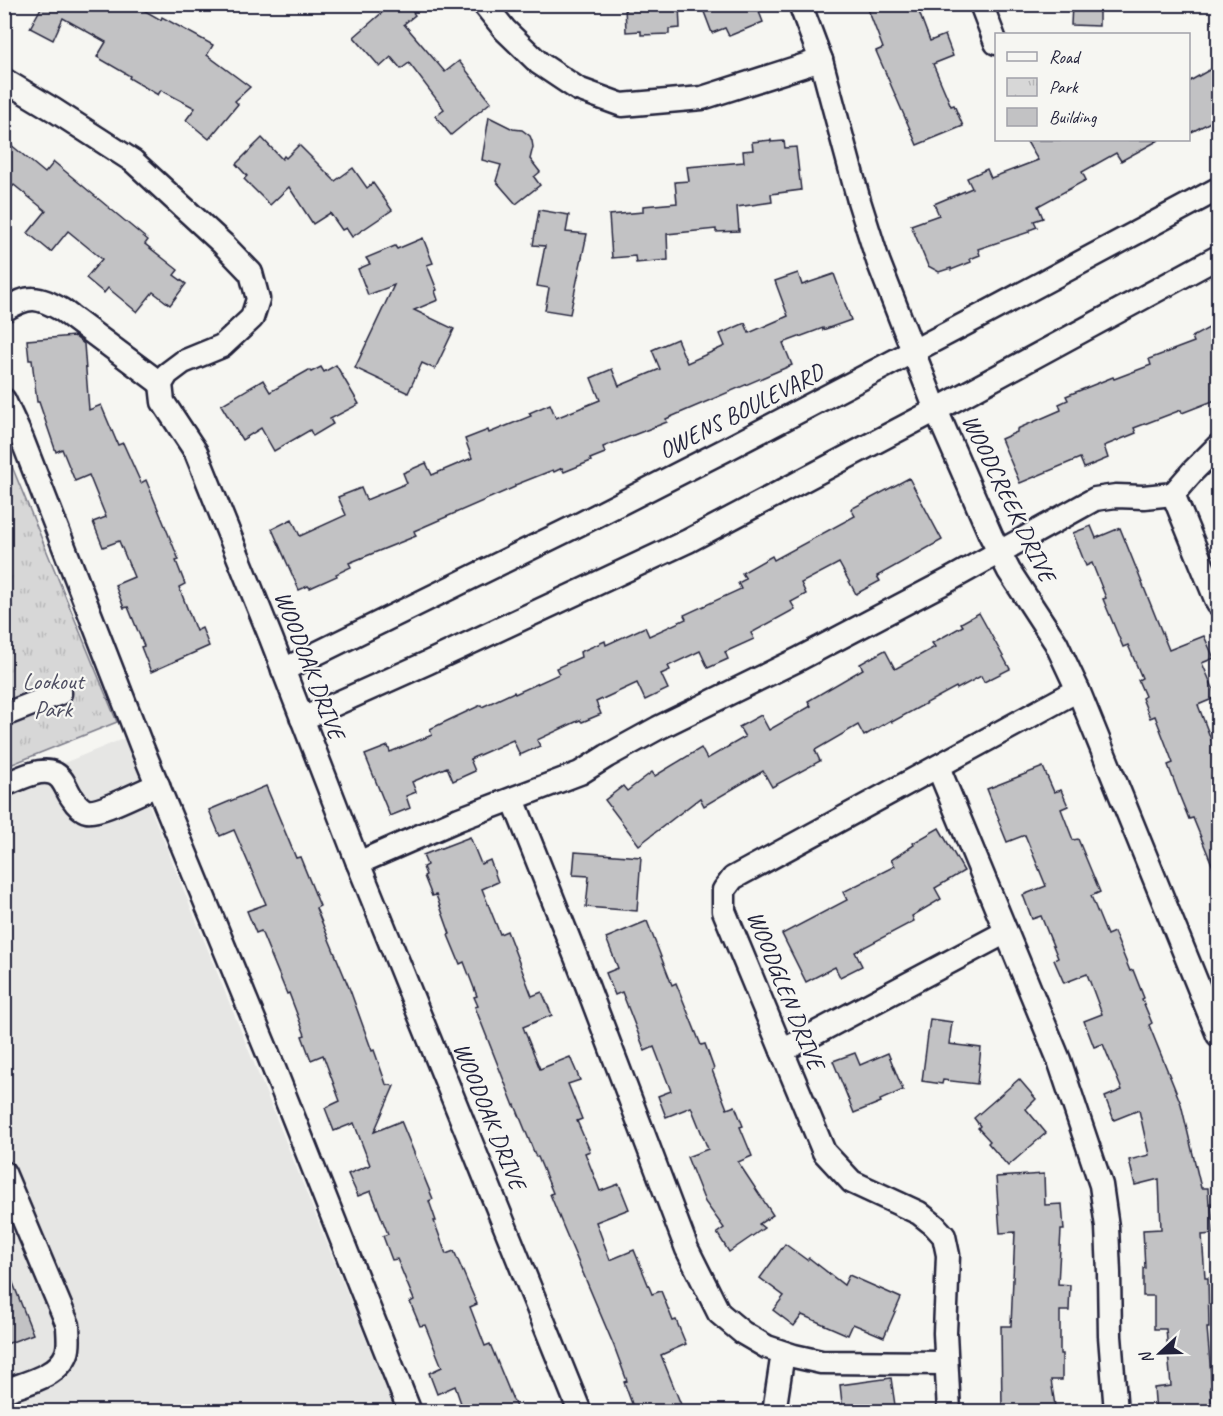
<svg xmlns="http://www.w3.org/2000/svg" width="1223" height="1416" viewBox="0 0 1223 1416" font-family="Caveat,sans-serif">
<defs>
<pattern id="park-tufts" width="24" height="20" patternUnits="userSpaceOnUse" patternTransform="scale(1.5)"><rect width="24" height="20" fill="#d7d7d7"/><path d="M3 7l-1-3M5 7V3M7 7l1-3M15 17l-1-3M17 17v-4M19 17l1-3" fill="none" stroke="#b8b8b9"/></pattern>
</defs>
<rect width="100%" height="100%" fill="#f6f6f2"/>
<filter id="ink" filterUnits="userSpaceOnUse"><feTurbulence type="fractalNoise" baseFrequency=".0167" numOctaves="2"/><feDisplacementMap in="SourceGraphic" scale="12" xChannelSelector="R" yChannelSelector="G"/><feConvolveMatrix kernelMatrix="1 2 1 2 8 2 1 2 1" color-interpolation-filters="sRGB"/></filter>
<g filter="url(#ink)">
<path fill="#e6e6e4" d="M130,736L148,802L395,1411L5,1412V787Z"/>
<path fill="url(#park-tufts)" stroke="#7c7c89" stroke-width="1.5" d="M4,447L117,722L5,767H4Z"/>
<g fill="#c2c2c4" stroke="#22223b" stroke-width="1.5">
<path d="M40,4H133L161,20L162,17L213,45L207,55L250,87L235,101L238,104L209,139L186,120L195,108L161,90L158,95L129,78L130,76L97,57L106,42L63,18L53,40L30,28L42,6Z"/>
<path d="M392,4H407L415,15L404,24L445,72L459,61L491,102L451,135L435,116L444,109L409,63L401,69L391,57L380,67L354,37Z"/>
<path d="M625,4H679L680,28L669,29V34L641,35V31L626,32Z"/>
<path d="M701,4H756L763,22L729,36L725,28L712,33Z"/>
<path d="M866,4H916L930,41L945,35L953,56L933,64L951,106L954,105L963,126L917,145L876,51L883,48Z"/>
<path d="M1072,4H1099V26L1071,25Z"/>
<path d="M1218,65V118L1188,134V82Z"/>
<path d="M489,117L513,129L522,130L530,136L532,141L533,147L530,159L540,172L534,177L540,185L516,204L496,181L501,165L482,160Z"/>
<path d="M262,138L282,159L284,156L286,158L299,145L335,181L353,168L367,188L373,183L392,210L352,237L346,228L342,230L330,213L313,224L289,187L270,205L244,179L247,176L236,164Z"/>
<path d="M4,139L45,173L54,162L148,240L145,244L178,270L174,275L186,284L170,305L153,292L137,312L108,288L104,293L86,278L102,259L68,231L51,252L28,233L46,211L14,185L4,196Z"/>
<path d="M771,140V142L784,141L785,148L796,147L801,190L771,194L772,202L737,207L739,231L716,232V229L667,234L668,260L636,263L635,256L612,258L609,215L643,212V206L677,203L675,182L689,181L687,167L744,162L743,151L753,150L752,142Z"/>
<path d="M1026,140H1159L1121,161L1116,153L1082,172L1086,180L1038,206L1043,218L1034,221L1037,227L1029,230V232L978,249L980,255L970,259L971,262L951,270V268L939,272L928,266L911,225L939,215L934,204L972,188L967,178L987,169L991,178L1038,160Z"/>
<path d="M539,210L569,215L566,232L587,234L570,314L545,310L549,288L537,286L545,246L533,245Z"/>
<path d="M423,238L433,263L427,265L437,290L435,291L438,300L414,310L454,329L435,369L422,363L408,393L355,368L394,285L368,295L358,269L370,264L366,258L395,246L397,249Z"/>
<path d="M798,273L802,285L834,274L851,320L823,330V328L783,343L792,365L666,419L667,422L603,447L605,453L590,459L591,461L564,472L562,468L554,472L553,470L515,485V487L414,531L416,536L349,563L351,567L336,574L337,576L310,588L308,586L299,590L272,529L292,519L300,536L346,515L338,497L361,488L366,500L407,483L403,473L426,463L432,475L472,458L465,439L488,430L489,433L531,416L529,413L550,404L556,418L600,400L591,378L612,369L619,386L660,369L652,350L677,339L687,363L725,346L720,334L745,323L749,333L788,316L775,281Z"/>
<path d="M1218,323V399L1182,413L1181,410L1134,428L1136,433L1104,446L1108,458L1084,468L1080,458L1020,483L1001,439L1017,432V429L1061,410L1059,404L1068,400L1066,396L1113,377L1114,379L1151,365L1149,359L1194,342L1192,337Z"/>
<path d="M74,336L84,344L89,410L101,405L118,445L123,443L141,483L146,480L179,560L176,561L185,584L179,587L196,631L202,628L209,646L151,672L141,647L144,646L128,607L124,608L115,585L134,577L119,541L103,547L93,522L106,517L89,475L75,481L62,449L56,452L39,402H37L32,360H29L27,340Z"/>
<path d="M336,365L359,404L330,419L333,424L313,436L310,430L274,451L261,428L242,440L221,405L263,380L270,392L309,370L311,372L321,367L324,372Z"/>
<path d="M909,478L942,540L877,576L880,581L856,594L839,563L801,583L806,594L791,602L795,609L751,633L754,639L725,652L728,659L708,668L700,651L668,666L670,670L661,674L668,689L645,700L637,683L596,702L601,714L582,722L580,720L537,740L540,746L520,755L513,740L470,759L475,771L453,781L447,767L412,782L416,792L406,796L410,808L390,816L365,755L388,746L390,752L432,735L430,729L481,705L482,707L514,692L515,694L559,674L556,668L581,657L580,652L605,641L606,645L645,627L649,636L686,619L684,615L741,589L738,583L746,579L742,573L772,556L774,560L855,516L851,509Z"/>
<path d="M1091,526L1096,538L1120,528L1169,650L1204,636L1214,658L1202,663L1217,697L1198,705L1218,758V879L1193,818L1189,819L1180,797L1168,765L1173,763L1155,716L1150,718L1142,698L1145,696L1138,680L1142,678L1128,645L1123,647L1103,599L1106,598L1092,563L1086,566L1073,533Z"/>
<path d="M979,613L1010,669L984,682L981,676L957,689L956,687L892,722L891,720L864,736L858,725L815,750L820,761L772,787L763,771L704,806L700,798L639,845L605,800L623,786L627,791L652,772L655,776L701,748L707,759L745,737L739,727L761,715L769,730L811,706L808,701L863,669L860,664L885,650L895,669L935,647L932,643L963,626L961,623Z"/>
<path d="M1043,767L1054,792L1061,790L1068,806L1061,809L1073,840L1078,839L1100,892L1091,896L1107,935L1114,932L1130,971L1133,970L1144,998L1142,999L1152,1023L1149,1025L1181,1104L1201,1188H1208L1209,1204L1211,1203L1213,1234L1202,1235L1205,1278H1208L1209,1328H1207L1212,1386L1210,1387L1212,1408L1156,1412L1154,1388L1171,1386L1166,1329H1154V1296H1143V1268H1145L1143,1230L1161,1229L1159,1179L1135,1185L1129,1160L1149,1155L1139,1110L1114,1120L1105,1097L1122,1090L1103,1044L1094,1047L1084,1021L1102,1014L1087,974L1064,983L1054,960L1058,958L1041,916L1032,919L1023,895L1046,886L1025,835L1007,842L998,820L999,819L987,789Z"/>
<path d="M266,786L296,858L300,857L320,906L316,908L350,990L372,1051L374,1050L386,1084L394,1086L374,1132L401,1121L433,1199L429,1201L436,1221H434L446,1254L454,1251L477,1304L470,1307L485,1346L490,1344L518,1412H464L455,1386L437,1394L429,1373L442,1367L425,1325L420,1326L410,1302L414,1300L397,1259L392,1260L383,1236L388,1234L371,1191L358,1196L348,1174L370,1165L354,1123L334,1131L325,1108L340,1101L323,1055L311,1060L302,1036L305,1035L289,993L287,994L261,931L256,933L247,911L266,904L234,830L220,836L209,810Z"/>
<path d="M939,828L964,871L935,888L941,899L912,916L914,921L855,952L862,966L840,977L835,967L806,982L782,934L847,900L843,892L895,866L891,860L914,845L913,843Z"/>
<path d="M470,837L481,864L490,860L498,882L482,889L500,934L507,931L532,996L542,992L552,1015L523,1027L540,1069L570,1057L580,1080L568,1084L582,1119L577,1121L590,1151L585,1153L600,1191L619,1184L629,1209L596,1222L610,1260L634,1250L652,1294L661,1291L673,1321L676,1320L686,1344L661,1355L684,1412H635L624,1382L627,1381L614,1346L563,1226L550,1194L553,1193L538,1157H536L515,1105L514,1106L475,1007L478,1006L474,997L477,996L464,962L460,964L448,935L450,934L436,895L432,896L424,876L426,875L423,867L427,865L423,855Z"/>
<path d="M575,852L641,857L637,911L586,907L589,876L573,875Z"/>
<path d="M647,921L672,985L676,983L701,1045L705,1044L714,1069L712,1070L727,1109L735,1106L743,1126L740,1127L752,1156L738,1162L773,1215L759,1224L764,1228L729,1252L717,1233L724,1228L705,1202L687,1157L708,1149L691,1107L666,1117L658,1096L671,1091L654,1047L645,1051L622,992L615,995L606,973L618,968L606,938Z"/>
<path d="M930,1019L952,1022L949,1044L981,1048L977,1084L943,1080L942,1084L922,1081Z"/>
<path d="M855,1053L860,1065L888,1053L903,1090L880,1100L881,1102L854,1113L833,1061Z"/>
<path d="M1019,1079L1036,1099L1026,1109L1046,1133L1008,1166L988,1143L990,1141L978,1128L980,1126L974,1118Z"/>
<path d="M1044,1174L1045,1205L1062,1204L1064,1230H1061L1058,1284L1070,1285L1069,1311H1060V1354H1062V1380H1051L1056,1412H1002L1001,1326H1011L1015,1232L1000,1233L996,1177Z"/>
<path d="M785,1244L807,1260L809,1258L844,1285L849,1275L901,1298L884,1337L853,1324L848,1335L802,1315L794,1326L773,1310L784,1296L760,1278Z"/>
<path d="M4,1265H6L33,1334L4,1345Z"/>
<path d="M891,1378L896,1412H843L840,1385Z"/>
</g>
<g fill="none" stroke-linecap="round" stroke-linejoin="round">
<g stroke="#22223b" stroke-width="27">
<g id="minor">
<path d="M484,4L505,30L539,63L578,89L622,105L702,98L821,60"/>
<path d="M800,4L821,60L859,201L878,261L936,410L991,536L1009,571L1056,643L1078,690L1218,1035"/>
<path d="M981,4L996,43"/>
<path d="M4,80L54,110L133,161L223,244L251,273L258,299L252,318L222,346L183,362L167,374L161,384L163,402L196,452L271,638L358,863L580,1412"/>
<path d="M4,310C30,295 37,296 62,310L161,384"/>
<path d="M4,400L22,439L141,745L271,1061L410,1412"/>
<path d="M1173,494L1218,604"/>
<path d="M283,670L582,523L727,449L986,313L1218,189"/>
<path d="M4,715L60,693"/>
<path d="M302,719L427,663L688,541L936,410L1218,257"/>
<path d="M938,767L1059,1060L1101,1185L1107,1227L1109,1273L1110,1336L1116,1412"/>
<path d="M4,785C20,779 48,762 61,779C66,785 68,793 73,799C76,804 82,810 87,811C100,814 143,790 158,785"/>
<path d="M513,799L585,980L687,1249L719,1313L743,1333L767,1347L794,1356L821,1362L946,1363"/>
<path d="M358,863L459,819L580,773L607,756L658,728L797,660L949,580L1095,499L1116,496L1144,497L1173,494L1193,471L1218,446"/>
<path d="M782,1051L1006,932"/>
<path d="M4,1173L68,1325C68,1334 70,1345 67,1353C58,1377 25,1383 4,1391"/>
<path d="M774,1412L783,1353"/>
<path d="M949,1412L945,1333L948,1255L944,1236L934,1225L919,1213L852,1182L824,1152L724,911V890L733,878L1078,690"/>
</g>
</g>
<use href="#minor" stroke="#f6f6f2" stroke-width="22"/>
</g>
</g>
<g text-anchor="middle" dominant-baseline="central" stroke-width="4.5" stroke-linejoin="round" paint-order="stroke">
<g font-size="24" fill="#22223b" stroke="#f6f6f2">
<text transform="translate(741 411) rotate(-27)">OWENS BOULEVARD</text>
<text transform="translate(1009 498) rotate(64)">WOODCREEK DRIVE</text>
<text transform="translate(310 665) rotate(69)">WOODOAK DRIVE</text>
<text transform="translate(786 990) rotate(68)">WOODGLEN DRIVE</text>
<text transform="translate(490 1116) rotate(68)">WOODOAK DRIVE</text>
</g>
<g font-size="24" fill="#4f4f62" stroke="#f6f6f2">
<text x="53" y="681">Lookout<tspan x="53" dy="28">Park</tspan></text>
</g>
</g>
<rect width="1223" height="1416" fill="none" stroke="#f6f6f2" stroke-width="24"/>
<rect x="12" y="12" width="1199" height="1392" fill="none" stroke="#22223b" stroke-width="2" filter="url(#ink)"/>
<rect x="995" y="33" width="195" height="108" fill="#f6f6f2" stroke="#a1a1a9" stroke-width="1.5"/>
<rect x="1007" y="52" width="30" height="9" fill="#f6f6f2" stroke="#a1a1a9" stroke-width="1.5"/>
<text x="1049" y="63" font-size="18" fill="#22223b">Road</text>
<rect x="1007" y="78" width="30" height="18" fill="url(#park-tufts)" stroke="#a1a1a9" stroke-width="1.5"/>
<text x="1049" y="93" font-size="18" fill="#22223b">Park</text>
<rect x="1007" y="108" width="30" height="18" fill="#c2c2c4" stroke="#a1a1a9" stroke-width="1.5"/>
<text x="1049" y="123" font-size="18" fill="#22223b">Building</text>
<g transform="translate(1160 1353) rotate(248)" stroke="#f6f6f2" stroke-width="4.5" paint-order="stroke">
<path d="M0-4.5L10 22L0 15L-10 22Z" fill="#22223b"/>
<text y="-9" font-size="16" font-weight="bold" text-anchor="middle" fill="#22223b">N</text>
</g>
</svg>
